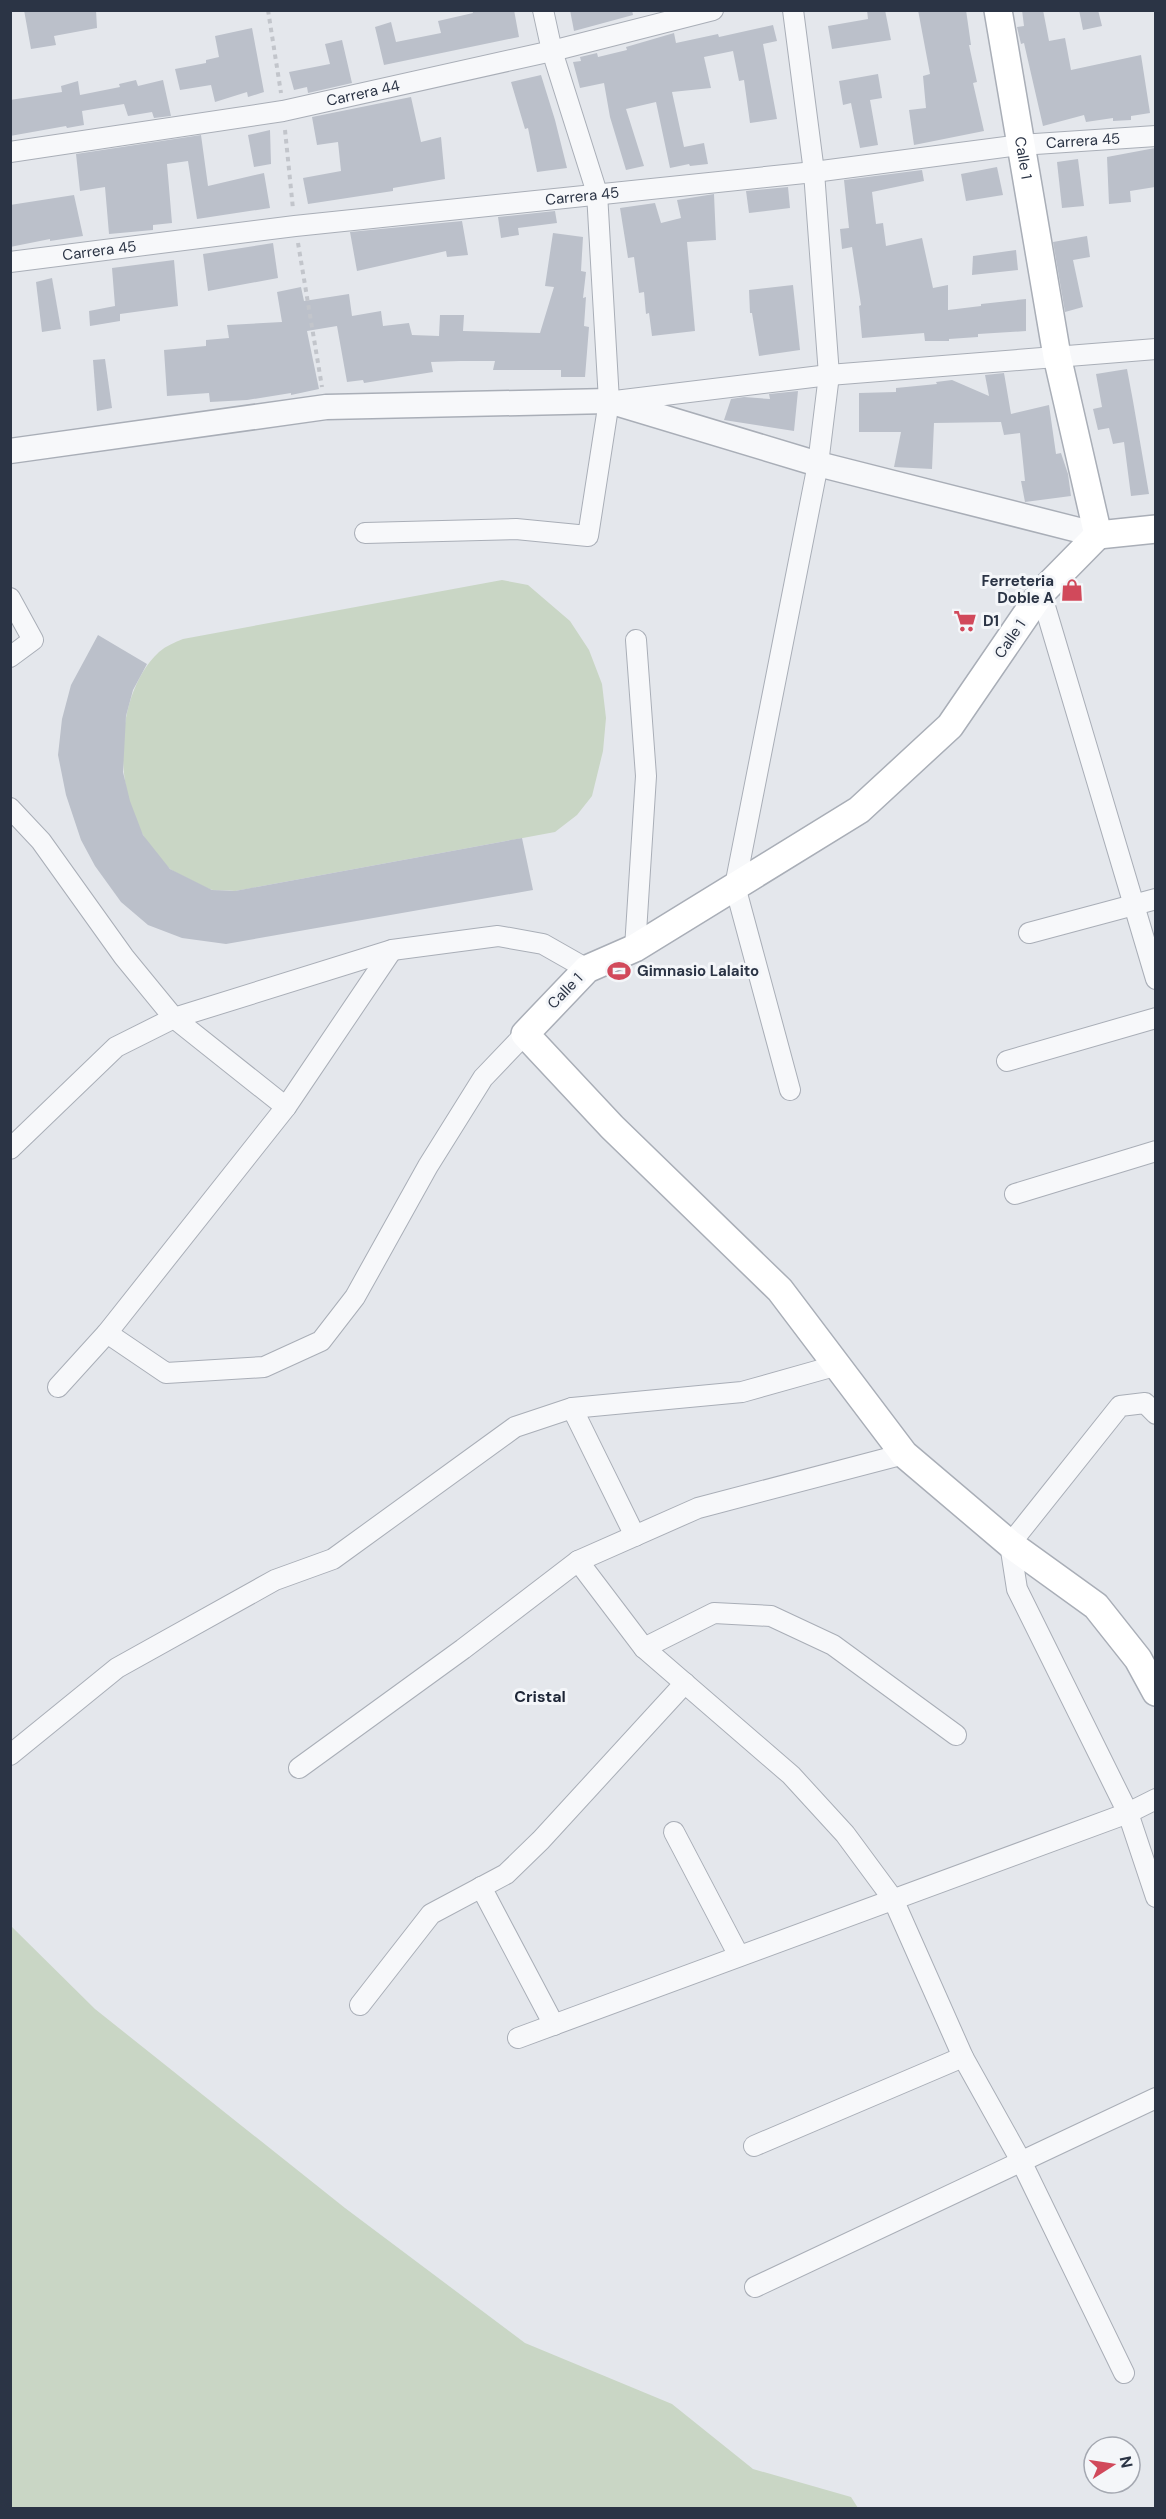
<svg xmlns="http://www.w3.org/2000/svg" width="1166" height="2519" viewBox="0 0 1166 2519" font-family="'DM Sans',sans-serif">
<rect width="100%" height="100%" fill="#e4e7ec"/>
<g fill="#c9d6c5">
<path d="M502,580L528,585L570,621L589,650L602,684L606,718L603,751L592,796L577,815L555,832L235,891C228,890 220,891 213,890C204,888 174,873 168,867C160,858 149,846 143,835C113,784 115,693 159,652C166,646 175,642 183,639Z"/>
<path d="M11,1926L95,2009L345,2208L525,2343L672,2404L753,2469L851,2497L858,2508H11Z"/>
</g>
<g fill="#bbc0ca">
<path d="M24,10H96L97,28L54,36L56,45L31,49Z"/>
<path d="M472,10H514L519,37L384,65L375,27L391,22L396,42L441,33L438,21L473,13Z"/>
<path d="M570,10H632L633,15L574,31Z"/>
<path d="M867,10H885L891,40L832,49L828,26L868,19Z"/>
<path d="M918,10H966L971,45H969L977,82L973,83L984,131L914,145L909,110L926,108L923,76L930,74Z"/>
<path d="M1022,10H1043L1049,41L1065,38L1071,70L1141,55L1150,113L1131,116V120L1113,121V118L1086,122L1084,115L1043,126L1024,43L1021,44L1017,27L1024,26Z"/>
<path d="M1079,10H1098L1102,26L1083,30Z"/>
<path d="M773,25L777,41L763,44L777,119L750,123L744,80L739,81L733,51L704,57L711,88L672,92L684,147L704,143L708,164L690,166L689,164L670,168L656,102L626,109L644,166L626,170L610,117L604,83L580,88L573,62L581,61L580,57L597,53L598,57L627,50L626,47L674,33L676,43L718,34L719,37Z"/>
<path d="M252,28L264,92L248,97L247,92L215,102L211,85L180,90L175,69L206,63V60L219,57L215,36Z"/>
<path d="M342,40L352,83L308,93L307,87L294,90L289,72L330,64L325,44Z"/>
<path d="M878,74L882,98L870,100L878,145L860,148L851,103L843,105L839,81Z"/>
<path d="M541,75L555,120L567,168L537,172L528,128L525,129L511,82Z"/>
<path d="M136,80L138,86L163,80L171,116L154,118L152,112L128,116L124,104L82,111L84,125L67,128L66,126L10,136V100L62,92L61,86L78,81L80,95L120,87L119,84Z"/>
<path d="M411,97L421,142L441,137L445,179L393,188V191L308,204L303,178L341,171L338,142L317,145L312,117Z"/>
<path d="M270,130L271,164L254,167L248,135Z"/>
<path d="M201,135L208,186L264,173L270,208L197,219L188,161L167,164L172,223L153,225V230L109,234L105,187L80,191L76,154Z"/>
<path d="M1155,148V187L1130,191L1131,202L1109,204L1107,157Z"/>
<path d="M1078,159L1084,206L1062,208L1057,162Z"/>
<path d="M997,167L1003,195L966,201L961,174Z"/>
<path d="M922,170L924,181L872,192L876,224L883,223L886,246L922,238L933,288L948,285V310L981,306V304L1026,299V331L978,334V337L949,339V341H925L924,333L862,338L859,306L861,305L852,247L842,249L840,229L849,228L844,180Z"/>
<path d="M788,187L790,208L749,213L746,191Z"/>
<path d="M714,194L716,240L687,242L695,331L652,336L649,313L646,314L644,292L639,293L634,257L628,258L620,208L655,203L661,223L681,218L677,200Z"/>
<path d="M74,195L83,236L50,241V239L10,247V205Z"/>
<path d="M555,211L557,223L518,228L519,235L501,238L498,217Z"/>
<path d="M462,221L468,255L447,257L446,251L357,271L350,232Z"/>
<path d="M553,233L583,237L581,271L586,272L583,298L586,297L584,326L589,327L585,377H561V370H493L495,361H460L431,362L433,372L364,383L363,380L347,382L337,326L307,331L319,389L291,395V393L247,400L210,402L209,393L167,396L164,350L206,346V340L229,338L227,325L282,322L277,292L301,287L304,301L349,294L352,316L381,311L383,326L409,323L412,335L439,336L440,315H464L463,331L540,333L554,287L545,286Z"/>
<path d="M1087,236L1090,257L1073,260L1083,307L1065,312L1053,242Z"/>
<path d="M273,243L278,278L208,291L203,254Z"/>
<path d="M1016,250L1018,270L972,275L973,256Z"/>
<path d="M174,260L178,306L120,314V321L90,326L89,311L115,306L112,268Z"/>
<path d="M52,278L61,329L42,332L36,282Z"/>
<path d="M793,285L800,350L759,356L752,313H750L749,290Z"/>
<path d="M105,359L112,408L97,411L93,360Z"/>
<path d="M1127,369L1133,401L1149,494L1131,496L1124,442L1113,444L1109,428L1098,430L1093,409L1102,407L1096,374Z"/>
<path d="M1004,373L1011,414L1049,405L1056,454L1061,453L1068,474L1071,496L1025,502L1021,481H1025L1020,433L1004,435L1001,422L934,423L932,469L894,467L901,432H859V393L896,392V388L937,384L936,382L952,380L989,396L985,375Z"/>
<path d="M798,391L794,431L724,420L731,399L744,397L770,399L769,394Z"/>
<path d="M98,635L147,664L133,690L126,716L123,772L130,801L143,835L170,869L212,890L235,891L522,838L533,890L226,944L182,938L148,925L121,902L95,866L81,840L66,795L58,755L62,719L71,685Z"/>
</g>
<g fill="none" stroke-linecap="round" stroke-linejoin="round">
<g stroke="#a9aeb7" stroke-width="22">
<g id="minor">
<path id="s1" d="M10,152L283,111L552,51L713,10"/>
<path id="s2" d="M10,262L295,226L814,172L1020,145L1156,136"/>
<path d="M615,401L829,375L1156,349"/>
<path d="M365,533L516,529L588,536L609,401L597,193L552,51L543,10"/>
<path d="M1041,593L1156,979"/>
<path d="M10,598L33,640L10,657"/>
<path d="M10,808L41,841L124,957L174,1018L286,1107"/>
<path d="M1029,933L1156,899"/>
<path d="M635,948L646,776L636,640"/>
<path d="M1007,1061L1156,1018"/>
<path d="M790,1090L735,886L818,464L829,375L814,172L793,10"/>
<path d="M10,1149L116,1047L174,1018L392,950L498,936L543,944L587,969"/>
<path d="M1015,1194L1156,1151"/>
<path d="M107,1333L166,1373L264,1367L321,1341L355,1297L428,1166L483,1078L525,1034"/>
<path d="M58,1387L107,1333L286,1107L392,950"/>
<path d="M572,1408L635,1536"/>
<path d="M1156,1414L1145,1403L1120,1406L1010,1544L1017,1589L1128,1813L1156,1897"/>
<path d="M578,1561L644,1648L791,1775L845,1834L893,1899L963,2057L1021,2161L1124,2373"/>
<path d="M644,1648L714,1613L771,1616L833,1645L956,1735"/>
<path d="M10,1755L117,1668L275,1580L333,1559L515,1427L572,1408L742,1392L838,1365"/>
<path d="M299,1768L463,1649L578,1561L698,1508L904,1454"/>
<path d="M674,1832L739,1956"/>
<path d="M481,1887L554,2025"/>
<path d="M360,2005L431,1914L506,1874L541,1840L685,1683"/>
<path d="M518,2038L1128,1813L1156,1799"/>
<path d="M754,2146L963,2057"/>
<path d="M755,2287L1156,2098"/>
</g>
</g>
<g stroke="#a9aeb7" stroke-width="27">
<path id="tertiary" d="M10,451L326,407L609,401L818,464L1098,535"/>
</g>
<g stroke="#a9aeb7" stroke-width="30">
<g id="secondary">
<path id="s3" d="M998,10L1057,356L1098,535L1041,593L950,726L859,810L635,948L587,969L525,1034L612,1127L780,1290L904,1454L1010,1544L1096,1606L1138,1659L1156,1692"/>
<path d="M1098,535L1156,529"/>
</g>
</g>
<g stroke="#c2c5cb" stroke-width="4" stroke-dasharray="4.5 4.5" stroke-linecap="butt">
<path d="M268,10L281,93"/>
<path d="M285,130L293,209"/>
<path d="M298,243L322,387"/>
</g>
<use href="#minor" stroke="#f7f8fa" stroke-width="20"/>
<use href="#tertiary" stroke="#f7f8fa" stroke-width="24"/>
<use href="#secondary" stroke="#fff" stroke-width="27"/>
</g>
<defs>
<g id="shop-bare" transform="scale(1.8)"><path d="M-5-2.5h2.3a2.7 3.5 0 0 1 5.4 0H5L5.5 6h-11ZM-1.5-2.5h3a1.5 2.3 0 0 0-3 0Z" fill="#d1495b" stroke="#f4f6f9" stroke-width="2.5" paint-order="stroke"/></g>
<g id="supermarket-bare" transform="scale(1.8)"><path d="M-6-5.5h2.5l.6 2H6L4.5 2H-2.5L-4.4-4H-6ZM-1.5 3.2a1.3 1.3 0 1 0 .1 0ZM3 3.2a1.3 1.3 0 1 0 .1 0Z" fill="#d1495b" stroke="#f4f6f9" stroke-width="2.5" paint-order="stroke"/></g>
<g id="stadium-bare" transform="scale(1.8)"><path d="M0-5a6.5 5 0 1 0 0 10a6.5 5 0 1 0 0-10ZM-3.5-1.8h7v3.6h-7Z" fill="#d1495b" stroke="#f4f6f9" stroke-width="2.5" paint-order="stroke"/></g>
</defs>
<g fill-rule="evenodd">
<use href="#shop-bare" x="1072" y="590"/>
<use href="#supermarket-bare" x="965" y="621"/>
<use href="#stadium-bare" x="619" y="971"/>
</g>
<g text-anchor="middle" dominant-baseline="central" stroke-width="6" stroke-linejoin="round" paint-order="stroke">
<g font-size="15" fill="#2b3445" stroke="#f4f6f9">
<text stroke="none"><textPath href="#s1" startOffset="358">Carrera 44</textPath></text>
<text stroke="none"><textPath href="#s2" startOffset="1080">Carrera 45</textPath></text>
<text stroke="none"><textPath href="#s3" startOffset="150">Calle 1</textPath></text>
<text stroke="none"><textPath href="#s2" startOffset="576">Carrera 45</textPath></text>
<text stroke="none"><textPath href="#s2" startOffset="90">Carrera 45</textPath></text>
<text transform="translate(1010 639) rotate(-56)">Calle 1</text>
<text transform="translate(565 991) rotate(-46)">Calle 1</text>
</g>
<g font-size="15" font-weight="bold" fill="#2b3445" stroke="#f4f6f9" text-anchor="start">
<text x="1054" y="581" text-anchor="end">Ferreteria<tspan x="1054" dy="17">Doble A</tspan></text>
<text x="983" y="621">D1</text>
<text x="637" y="971">Gimnasio Lalaito</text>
</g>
<g font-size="16" font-weight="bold" fill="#1d2536" stroke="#f4f6f9">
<text x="540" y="1696">Cristal</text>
</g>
</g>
<rect width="1166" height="2519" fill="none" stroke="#2b3445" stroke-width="24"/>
<g transform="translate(1112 2465) rotate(78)"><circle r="28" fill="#f4f6f9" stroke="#a4a8b1" stroke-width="1.5"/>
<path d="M0-4.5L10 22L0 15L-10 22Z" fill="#d1495b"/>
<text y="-9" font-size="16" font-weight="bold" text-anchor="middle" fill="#2b3445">N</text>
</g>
</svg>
